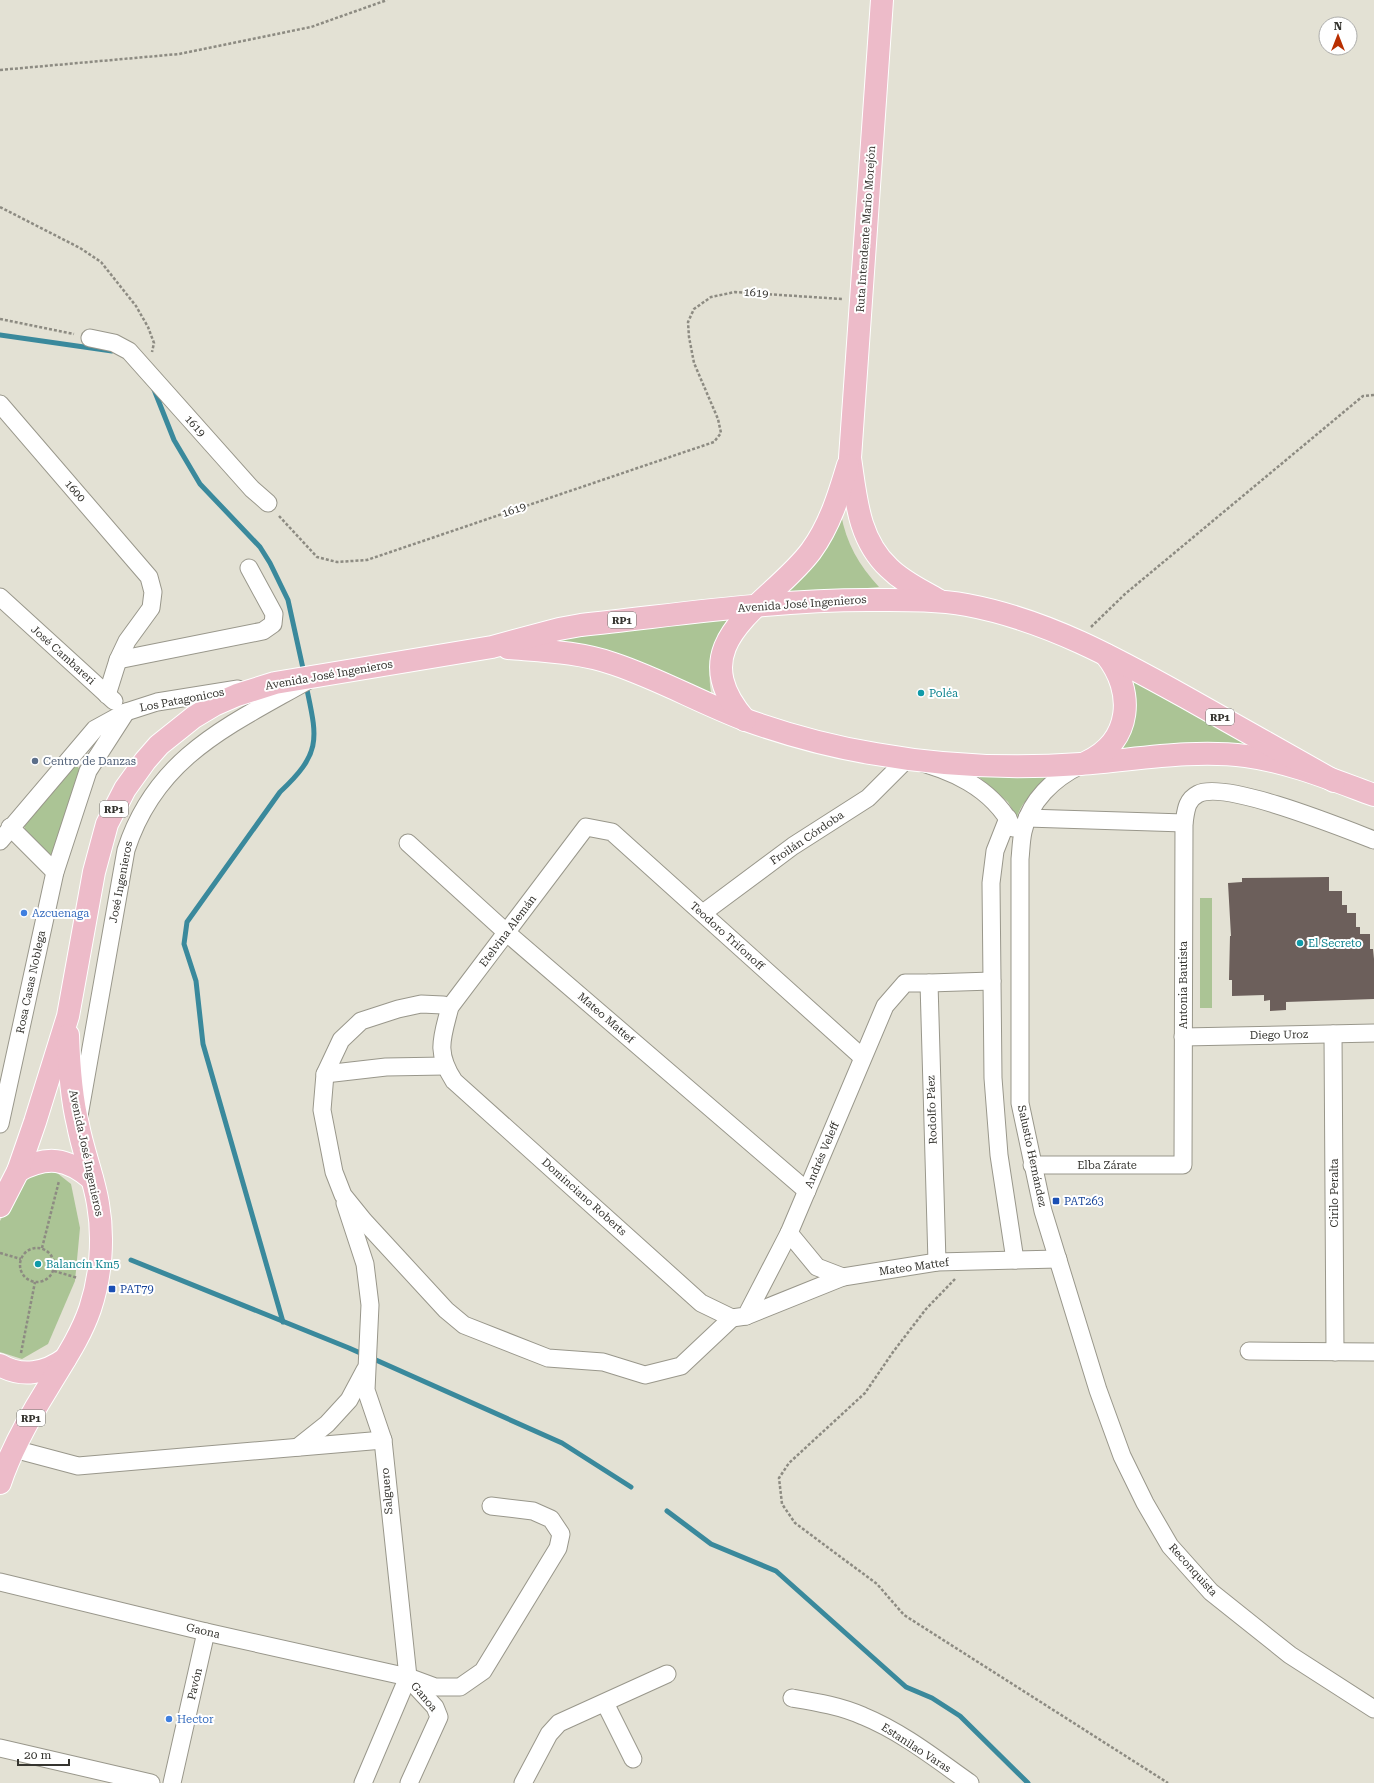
<svg xmlns="http://www.w3.org/2000/svg" width="1374" height="1783" viewBox="0 0 1374 1783" font-family="'Roboto Serif',serif">
<rect width="100%" height="100%" fill="#e3e1d4"/>
<g fill="#abc495">
<path d="M841,514C846,543 859,565 879,587L776,596Z"/>
<path d="M727,620C712,645 706,668 712,697L541,641L610,629Z"/>
<path d="M1122,674L1270,753L1118,754Z"/>
<path d="M73,766L78,767L81,771L54,852L49,855L25,830L24,825Z"/>
<path d="M979,777H1053C1039,788 1021,800 1017,818L1008,802Z"/>
<rect x="1200" y="898" width="12" height="110"/>
<path d="M52,1169L71,1184L80,1228L75,1281L48,1344L22,1359L0,1352V1221L28,1172Z"/>
</g>
<g fill="none" stroke-linecap="round" stroke-linejoin="round">
<g stroke="#3a899c" stroke-width="5">
<path d="M0,335L112,351"/>
<path d="M153,387L174,440L200,484L260,547L270,563L288,600L304,673"/>
<path d="M131,1260L349,1348L562,1443L631,1487"/>
<path d="M283,1322L203,1044L196,981L184,944L187,922L280,792C323,752 317,738 306,685"/>
<path d="M667,1511L711,1544L776,1571L906,1687L932,1698L960,1716L1028,1783"/>
</g>
</g>
<path fill="#6c5f5b" d="M1329,877V891H1342V905H1347V913H1356V927H1360V934H1370V949H1373L1374,959V999L1286,1002V1010L1270,1011V1000L1264,1001V995L1232,996V980H1229L1230,936H1231L1228,883L1242,882V878Z"/>
<g fill="none" stroke-linecap="round" stroke-linejoin="round">
<g stroke="#99978b" stroke-width="19">
<g id="minor">
<path d="M90,338L114,343L129,351L252,489L268,503"/>
<path d="M0,404L149,577L153,592L151,608L127,641L118,660L107,695"/>
<path d="M0,597L114,701"/>
<path d="M118,660L263,631L273,624L274,614L249,568"/>
<path d="M1081,765C1054,778 1029,801 1023,832C1021,841 1021,850 1020,859V1103L1043,1211L1098,1390L1122,1456L1145,1503L1170,1546L1211,1592L1290,1655L1374,1709"/>
<path d="M1008,818L995,851L991,883L993,1078L999,1155L1015,1260"/>
<path d="M1027,818L1184,823"/>
<path d="M10,827L55,872"/>
<path d="M0,841L95,729L126,712L157,702L238,689"/>
<path d="M408,843L507,933L807,1191"/>
<path d="M703,913L793,846L868,798L907,759C950,769 992,787 1013,828"/>
<path d="M929,983L992,981"/>
<path d="M450,1007L443,1005L421,1004L398,1009L361,1021L341,1040L325,1074L322,1110L334,1172L343,1195L364,1221L446,1310L464,1325L548,1358L603,1362L645,1375L681,1366L732,1318"/>
<path d="M1333,1034L1335,1352"/>
<path d="M1183,1037L1374,1033"/>
<path d="M325,1074L386,1067L445,1066"/>
<path d="M79,1116L126,850C156,757 228,726 307,681"/>
<path d="M0,1124L55,872L88,771L126,712"/>
<path d="M1032,1165H1183L1184,823C1186,811 1186,800 1198,794C1225,780 1343,828 1374,840"/>
<path d="M345,1203L365,1264L370,1305L366,1390L383,1440L408,1677L363,1783"/>
<path d="M789,1233L817,1267L843,1277L937,1262L1058,1259"/>
<path d="M746,1316L843,1277"/>
<path d="M732,1318L701,1303L454,1081C435,1052 442,1038 450,1007L586,827L612,832L862,1057"/>
<path d="M732,1318L746,1316L789,1233L885,1006L905,983H929L937,1262"/>
<path d="M1249,1351L1374,1352"/>
<path d="M298,1447L327,1424L349,1400L365,1370"/>
<path d="M14,1449L78,1466L383,1440"/>
<path d="M0,1582L206,1632L408,1677L435,1687H460L483,1671L558,1548L561,1534L551,1519L533,1511L491,1506"/>
<path d="M792,1698C816,1702 841,1706 863,1716C902,1732 936,1759 970,1783"/>
<path d="M605,1703L633,1759"/>
<path d="M0,1748L151,1783"/>
<path d="M172,1783L206,1632"/>
<path d="M409,1783L439,1717L435,1707L409,1679"/>
<path d="M523,1783L549,1734L559,1723L667,1674"/>
</g>
</g>
<g stroke="#fff" stroke-width="24">
<g id="major">
<path d="M882,0L850,458C856,498 858,539 889,568C903,582 921,590 938,600"/>
<path d="M508,648C544,651 580,652 614,664C659,679 701,703 746,720C788,735 832,747 876,754C943,766 1012,769 1081,764C1135,760 1191,749 1246,756C1290,762 1333,780 1374,795"/>
<path d="M745,720C677,641 771,605 811,551C830,525 839,495 848,465"/>
<path d="M1087,762C1132,741 1135,691 1106,655"/>
<path d="M18,1171C47,1155 67,1158 92,1179"/>
<path d="M0,1206L18,1171L35,1122L68,1016L94,872L107,824L125,789L145,761L159,745L194,717L214,705L237,695L275,683L492,647L559,629L581,625C676,615 772,600 868,600C901,600 935,599 967,605C1047,620 1117,659 1187,698C1236,726 1285,753 1334,781"/>
<path d="M0,1365C22,1378 46,1373 65,1359"/>
<path d="M0,1483C11,1450 29,1418 47,1389C63,1362 80,1338 90,1309C101,1276 104,1238 98,1204C94,1178 83,1152 78,1125C71,1096 69,1066 68,1035"/>
</g>
</g>
<g stroke="#8d8b82" stroke-width="2.5" stroke-dasharray="3 2" stroke-linecap="butt">
<path d="M0,70L179,54L311,27L387,0"/>
<path d="M0,207L80,248L101,262L136,306L148,327L154,343L152,352"/>
<path d="M0,319L74,334"/>
<path d="M279,516L317,557L337,562L367,560L714,442L721,433L718,419L694,363L689,337L688,322L694,309L711,297L735,292L842,299"/>
<path d="M1091,627L1125,594L1363,396L1374,395"/>
<circle cx="37" cy="1265" r="17"/>
<path d="M42,1248L59,1181"/>
<path d="M0,1253L21,1259"/>
<path d="M54,1271L78,1278"/>
<path d="M955,1279L926,1309L893,1352L865,1393L789,1463L779,1478L782,1504L795,1523L877,1584L904,1615L1168,1783"/>
<path d="M21,1353L35,1282"/>
</g>
<use href="#minor" stroke="#fff" stroke-width="17"/>
<use href="#major" stroke="#edbbc9" stroke-width="22"/>
</g>
<g fill="#0f9aa8" stroke="#fff" stroke-width="1.5">
<circle cx="921" cy="693" r="4"/>
<circle cx="1300" cy="943" r="4"/>
<circle cx="38" cy="1264" r="4"/>
</g>
<circle fill="#5c6f8a" stroke="#fff" stroke-width="1.5" cx="35" cy="761" r="4"/>
<g fill="#3f7fe0" stroke="#fff" stroke-width="1.5">
<circle cx="24" cy="913" r="4"/>
<circle cx="169" cy="1719" r="4"/>
</g>
<g fill="#1a4fb4" stroke="#fff" stroke-width="1.5">
<rect x="1052" y="1197" width="8" height="8" rx="2"/>
<rect x="108" y="1285" width="8" height="8" rx="2"/>
</g>
<g text-anchor="middle" dominant-baseline="central" stroke-width="4" stroke-linejoin="round" paint-order="stroke">
<g fill="#fff" stroke="#72716d" stroke-width="1">
<rect x="608" y="612" width="28" height="16" rx="3"/>
<rect x="1206" y="709" width="28" height="16" rx="3"/>
<rect x="100" y="801" width="28" height="16" rx="3"/>
<rect x="17" y="1410" width="28" height="16" rx="3"/>
</g>
<g font-size="10" font-weight="bold" fill="#35342f">
<text x="622" y="620">RP1</text>
<text x="1220" y="717">RP1</text>
<text x="114" y="809">RP1</text>
<text x="31" y="1418">RP1</text>
</g>
<g font-size="11" fill="#35342f" stroke="#fff">
<text transform="translate(866 229) rotate(-86)">Ruta Intendente Mario Morejón</text>
<text transform="translate(756 293) rotate(4)">1619</text>
<text transform="translate(195 426) rotate(48)">1619</text>
<text transform="translate(75 491) rotate(49)">1600</text>
<text transform="translate(514 510) rotate(-19)">1619</text>
<text transform="translate(802 604) rotate(-4)">Avenida José Ingenieros</text>
<text transform="translate(63 655) rotate(42)">José Cambareri</text>
<text transform="translate(329 675) rotate(-10)">Avenida José Ingenieros</text>
<text transform="translate(182 700) rotate(-11)">Los Patagonicos</text>
<text transform="translate(807 838) rotate(-34)">Froilán Córdoba</text>
<text transform="translate(121 882) rotate(-79)">José Ingenieros</text>
<text transform="translate(508 931) rotate(-53)">Etelvina Alemán</text>
<text transform="translate(727 936) rotate(42)">Teodoro Trifonoff</text>
<text transform="translate(31 982) rotate(-78)">Rosa Casas Noblega</text>
<text transform="translate(1183 985) rotate(-90)">Antonia Bautista</text>
<text transform="translate(606 1018) rotate(41)">Mateo Mattef</text>
<text transform="translate(1279 1035) rotate(-1)">Diego Uroz</text>
<text transform="translate(932 1110) rotate(-92)">Rodolfo Páez</text>
<text transform="translate(86 1153) rotate(78)">Avenida José Ingenieros</text>
<text transform="translate(822 1155) rotate(-67)">Andrés Veleff</text>
<text transform="translate(1032 1156) rotate(78)">Salustio Hernández</text>
<text x="1107" y="1165">Elba Zárate</text>
<text transform="translate(1334 1193) rotate(-90)">Cirilo Peralta</text>
<text transform="translate(584 1197) rotate(42)">Dominciano Roberts</text>
<text transform="translate(914 1267) rotate(-8)">Mateo Mattef</text>
<text transform="translate(387 1491) rotate(-95)">Salguero</text>
<text transform="translate(1193 1570) rotate(48)">Reconquista</text>
<text transform="translate(203 1631) rotate(13)">Gaona</text>
<text transform="translate(195 1684) rotate(-77)">Pavón</text>
<text transform="translate(424 1697) rotate(50)">Ganoa</text>
<text transform="translate(916 1748) rotate(33)">Estanilao Varas</text>
</g>
<g font-size="11" fill="#0d838f" stroke="#fff" text-anchor="start">
<text x="929" y="693">Poléa</text>
<text x="1308" y="943">El Secreto</text>
<text x="46" y="1264">Balancín Km5</text>
</g>
<g font-size="11" fill="#4e5e75" stroke="#fff" text-anchor="start">
<text x="43" y="761">Centro de Danzas</text>
</g>
<g font-size="11" fill="#366cbe" stroke="#fff" text-anchor="start">
<text x="32" y="913">Azcuenaga</text>
<text x="177" y="1719">Hector</text>
</g>
<g font-size="11" fill="#164399" stroke="#fff" text-anchor="start">
<text x="1064" y="1201">PAT263</text>
<text x="120" y="1289">PAT79</text>
</g>
</g>
<g transform="translate(1338 36)"><circle r="19" fill="#ffffff" stroke="#aeaeac"/>
<path d="M0-3L7 15L0 10L-7 15Z" fill="#b92f01"/>
<text y="-6" font-size="11" font-weight="bold" text-anchor="middle" fill="#35342f">N</text>
</g>
<path d="M18 1759v6h51v-6" fill="none" stroke="#35342f" stroke-width="2"/>
<text x="24" y="1759" font-size="12" fill="#35342f" stroke="#ffffff" stroke-width="3" paint-order="stroke">20 m</text>
</svg>
